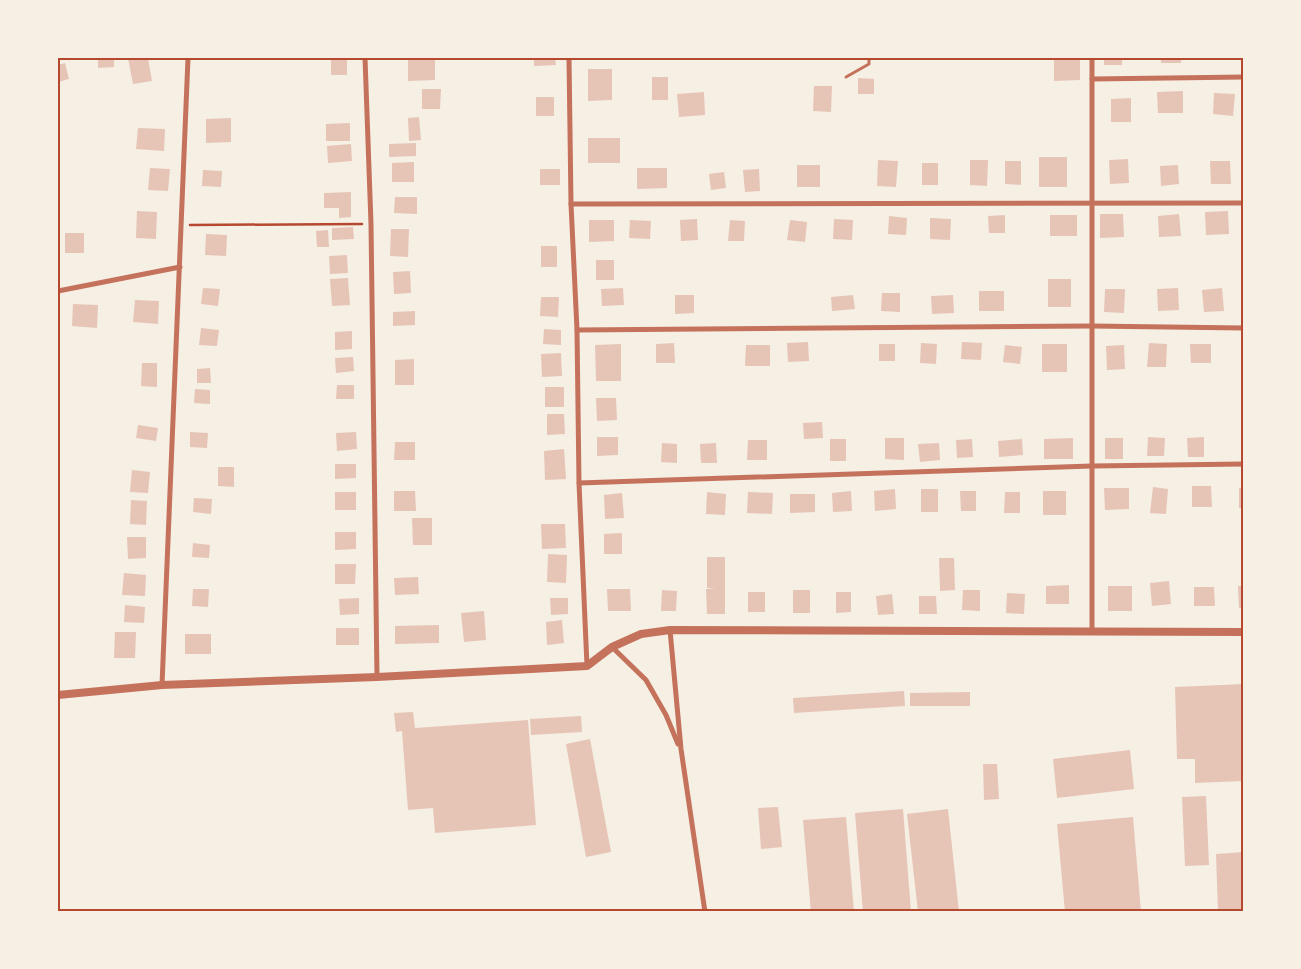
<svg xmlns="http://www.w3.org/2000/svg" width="1301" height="969" viewBox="0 0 1301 969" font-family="'PT Serif',serif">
<rect width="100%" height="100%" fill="#f6efe4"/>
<g fill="#e6c5b7">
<path d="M98,58H114V67L98,68Z"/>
<path d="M128,58H148L152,81L133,84Z"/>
<rect x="331" y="58" width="16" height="17"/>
<path d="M408,58H435V80L408,81Z"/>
<path d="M534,58H555L556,65L534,66Z"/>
<path d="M1054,58H1080V80L1054,81Z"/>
<rect x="1104" y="58" width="18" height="7"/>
<rect x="1161" y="58" width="20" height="5"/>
<path d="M65,63L69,79L58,82V65Z"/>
<path d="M588,69H612V100L588,101Z"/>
<rect x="652" y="77" width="16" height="23"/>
<path d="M858,78L874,79V94H858Z"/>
<path d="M814,86H832L831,112L813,111Z"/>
<path d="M422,89H441L440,109H422Z"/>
<path d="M1183,91V113H1158L1157,92Z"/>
<path d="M704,92L705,115L679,117L677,94Z"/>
<path d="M1214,93L1235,94L1233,116L1213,114Z"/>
<rect x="536" y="97" width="18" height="19"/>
<path d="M1131,98V122H1111V99Z"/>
<path d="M419,117L421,140L409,141L408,118Z"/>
<path d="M231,118V142L206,143V119Z"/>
<path d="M350,123V141H326V124Z"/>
<path d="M138,128L165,129L164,151L136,149Z"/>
<rect x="588" y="138" width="32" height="25"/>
<path d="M416,143V156L389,157V144Z"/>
<path d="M351,144L352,161L328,163L327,146Z"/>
<rect x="1039" y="157" width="28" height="30"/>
<path d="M1128,159L1129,183L1110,184L1109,160Z"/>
<path d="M878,160L898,161L896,187L877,186Z"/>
<path d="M970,160H988L987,186L970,185Z"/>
<path d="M1005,161H1021V185L1005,184Z"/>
<path d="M1210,161H1230L1231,184H1211Z"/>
<path d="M414,162V182H392V163Z"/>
<rect x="922" y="163" width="16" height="22"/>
<rect x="797" y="165" width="23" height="22"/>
<path d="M1178,165L1179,184L1161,186L1160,166Z"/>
<path d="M150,168L170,169L168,191L148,190Z"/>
<path d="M637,168H667V188L637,189Z"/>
<rect x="540" y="169" width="20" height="16"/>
<path d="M759,169L760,191L745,192L743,170Z"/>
<path d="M203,170L222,171L221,187L202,186Z"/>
<path d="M724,172L726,188L711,190L709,174Z"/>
<path d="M351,192V217L339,218V208H324V193Z"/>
<path d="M395,197H417V214L394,213Z"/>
<path d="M137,211L157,212L156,239L136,238Z"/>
<path d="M1228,211L1229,234L1206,235L1205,212Z"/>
<path d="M1100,214H1123L1124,237L1100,238Z"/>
<path d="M1179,214L1181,236L1159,237L1158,216Z"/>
<path d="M1005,215V233H989L988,216Z"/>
<rect x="1050" y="215" width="27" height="21"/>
<path d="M889,216L907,218L906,235L888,234Z"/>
<path d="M930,218L951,219L950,240L930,239Z"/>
<path d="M697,219L698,240L681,241L680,220Z"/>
<path d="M834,219L853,220L852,240L833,239Z"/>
<path d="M589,220H614V241L589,242Z"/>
<path d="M630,220L651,221L650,239L629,238Z"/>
<path d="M730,220L745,221L744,241H728Z"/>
<path d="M790,220L807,222L805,242L787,240Z"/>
<path d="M353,227L354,239L332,240V228Z"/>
<path d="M391,229H409L408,257L390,256Z"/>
<path d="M328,230L329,247H317L316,231Z"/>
<rect x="65" y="233" width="19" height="20"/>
<path d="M206,234L227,235L226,256L205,255Z"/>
<rect x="541" y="246" width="16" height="21"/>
<path d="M347,255L348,273L330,274L329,256Z"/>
<rect x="596" y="260" width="18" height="20"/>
<path d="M410,271L411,293L394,294L393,272Z"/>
<path d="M348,278L350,305L332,306L330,279Z"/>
<rect x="1048" y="279" width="23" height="28"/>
<path d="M203,288L220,289L218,306L201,304Z"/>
<path d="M623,288L624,305L602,306L601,289Z"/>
<path d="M1178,288L1179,310L1158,311L1157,289Z"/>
<path d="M1222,288L1224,311L1204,312L1202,290Z"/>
<path d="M1105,289H1125L1124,313L1104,312Z"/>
<rect x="979" y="291" width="25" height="20"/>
<path d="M882,293H900V312L881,311Z"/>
<path d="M675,295H694V313L675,314Z"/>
<path d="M853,295L855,309L832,311L831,297Z"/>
<path d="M953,295L954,313L932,314L931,296Z"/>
<path d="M541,297H559L558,317L540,316Z"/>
<path d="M135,300L159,301L158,324L133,322Z"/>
<path d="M73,304L98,305L97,328L72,326Z"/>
<path d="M415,311V325L393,326V312Z"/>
<path d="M201,328L219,330L217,346L199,345Z"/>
<path d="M544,329L561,330V345L543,344Z"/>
<path d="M352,331V349L335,350V332Z"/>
<path d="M808,342L809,361L788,362L787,343Z"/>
<path d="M962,342L982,343L981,360L961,359Z"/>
<path d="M674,343L675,363H656V344Z"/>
<path d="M921,343L937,344L936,364L920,363Z"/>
<path d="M1149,343L1167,344L1166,367H1147Z"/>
<path d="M621,344V381H596L595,345Z"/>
<rect x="879" y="344" width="16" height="17"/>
<rect x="1042" y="344" width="25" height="28"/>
<path d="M1190,344H1211V363H1191Z"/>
<path d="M746,345H770V366H745Z"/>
<path d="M1005,345L1022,347L1020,364L1003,362Z"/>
<path d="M1124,345L1125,369L1107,370L1106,346Z"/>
<path d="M561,353L562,376L542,377L541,354Z"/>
<path d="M353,357L354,371L336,373L335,358Z"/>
<path d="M414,359V385H395V360Z"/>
<path d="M142,363H157V387L141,386Z"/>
<path d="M210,368L211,383H197V369Z"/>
<path d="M337,385H354V399H336Z"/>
<rect x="545" y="387" width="19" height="20"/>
<path d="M195,389L210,390V404L194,403Z"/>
<path d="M596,398H616L617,420L597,421Z"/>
<path d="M547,414H564L565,434L547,435Z"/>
<path d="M822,422L823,438L804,439L803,423Z"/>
<path d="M138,425L158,428L156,441L136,438Z"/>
<path d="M190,432L208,433L207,448L190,447Z"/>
<path d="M356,432L357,449L337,451L336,433Z"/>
<path d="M597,437H618V455L597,456Z"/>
<path d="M1148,437L1165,438L1164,456H1147Z"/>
<path d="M1204,437V457H1188L1187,438Z"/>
<path d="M885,438H904V460L885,459Z"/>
<path d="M1073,438V459H1044V439Z"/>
<rect x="1105" y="438" width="18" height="21"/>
<rect x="830" y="439" width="16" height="22"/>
<path d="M972,439L973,457L957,458L956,440Z"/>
<path d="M1022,439L1023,455L999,457L998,441Z"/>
<path d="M748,440H767V460H747Z"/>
<path d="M395,442H415V460H394Z"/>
<path d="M662,443L677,444V463L661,462Z"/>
<path d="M716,443L717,463H701L700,444Z"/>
<path d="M939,443L940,460L920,462L918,444Z"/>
<path d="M564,449L566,479L545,480L544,451Z"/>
<path d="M335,464H356V478L335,479Z"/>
<path d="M218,467H234V487L218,486Z"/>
<path d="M132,470L150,472L148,493L130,492Z"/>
<path d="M1192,486H1211L1212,507H1192Z"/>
<path d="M1153,487L1168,489L1166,514L1150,513Z"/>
<path d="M1104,488H1129V509L1105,510Z"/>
<rect x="1239" y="488" width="5" height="20"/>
<path d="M895,489L896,509L875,511L874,491Z"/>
<rect x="921" y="489" width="17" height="23"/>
<path d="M394,491H415L416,511H394Z"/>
<path d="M851,491L852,511L833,512L832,493Z"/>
<path d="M960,491H976V511H961Z"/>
<rect x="1043" y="491" width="23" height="24"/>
<rect x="335" y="492" width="21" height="18"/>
<path d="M707,492L726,494L725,515L706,514Z"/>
<path d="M748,492L773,493L772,514L747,513Z"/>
<path d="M1005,492H1020V513H1004Z"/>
<path d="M622,493L624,518L605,519L604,495Z"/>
<path d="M790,494H815V512L790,513Z"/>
<path d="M194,498L212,499L211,514L193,512Z"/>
<path d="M131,500L147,501L146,525L130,524Z"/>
<path d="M412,518H432V545H413Z"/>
<path d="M541,524H565L566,548L542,549Z"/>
<path d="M335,532H356V549L335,550Z"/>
<path d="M622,533V554H604V534Z"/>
<path d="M127,537H146V558L128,559Z"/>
<path d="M193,543L210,545L209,558L192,557Z"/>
<path d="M548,554L567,555L566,583L547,582Z"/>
<path d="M707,557H725V614H707L706,589H715L707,588Z"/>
<path d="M939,558H954L955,590L940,591Z"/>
<path d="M335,564H356L355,584H335Z"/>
<path d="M124,573L146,575L145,596L122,595Z"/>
<path d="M418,577L419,594L395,595L394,578Z"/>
<path d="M1169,581L1171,604L1152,606L1150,583Z"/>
<path d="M1069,585V604H1046V586Z"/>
<rect x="1108" y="586" width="24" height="25"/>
<path d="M1238,586H1244V608H1239Z"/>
<path d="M1194,587H1214L1215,606H1194Z"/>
<path d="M193,589H209L208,607L192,606Z"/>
<path d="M607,589H630L631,611H608Z"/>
<path d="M662,590L677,591L676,611H661Z"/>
<rect x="793" y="590" width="17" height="23"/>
<path d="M963,590H980V611L962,610Z"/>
<rect x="748" y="592" width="17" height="20"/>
<path d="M836,592H851V612L836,613Z"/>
<path d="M1007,593L1025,594L1024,614L1006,613Z"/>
<path d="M892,594L894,614L878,615L876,596Z"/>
<path d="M919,596H936L937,614H919Z"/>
<path d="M359,598V614L340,615L339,599Z"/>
<path d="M550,598H568V614L551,615Z"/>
<path d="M125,605L145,607L144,623L124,622Z"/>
<path d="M484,611L486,640L464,642L461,613Z"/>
<path d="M562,620L564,643L547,645L546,622Z"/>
<path d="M439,625V643L395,644V626Z"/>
<rect x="336" y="628" width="23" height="17"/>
<path d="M115,632H136L135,658H114Z"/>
<rect x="185" y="634" width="26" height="20"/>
<path d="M1244,684V781L1195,783V759H1177L1175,687Z"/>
<path d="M904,691L905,706L794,713L793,698Z"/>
<path d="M970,692V706H910V693Z"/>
<path d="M413,712L415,728L528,720L536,825L435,833L433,808L408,810L402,731L396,732L394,713Z"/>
<path d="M581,716L582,732L531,735L530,719Z"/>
<path d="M590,739L611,852L586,857L566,744Z"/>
<path d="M1130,750L1134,789L1057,798L1053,759Z"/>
<path d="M983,764H997L999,799L984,800Z"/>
<path d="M1206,796L1209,865L1185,866L1182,797Z"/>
<path d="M778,807L782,847L761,849L758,808Z"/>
<path d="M903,809L911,912H863L855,813Z"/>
<path d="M948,809L959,912H918L907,814Z"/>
<path d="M846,817L854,912H811L803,820Z"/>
<path d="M1133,817L1141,912H1065L1057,824Z"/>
<path d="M1244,852V912H1218L1216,854Z"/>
</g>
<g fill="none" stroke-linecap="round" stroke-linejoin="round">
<path stroke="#b5482f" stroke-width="2.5" d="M190,225L362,224"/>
<path stroke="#c5725c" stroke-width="3" d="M846,77L869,64V58"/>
<g stroke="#c5725c" stroke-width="5">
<path d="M365,58L371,224L377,677"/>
<path d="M569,58L571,204L577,330L579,483L587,666"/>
<path d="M1092,58V631"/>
<path d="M1092,79L1244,77"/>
<path d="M571,204L1244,203"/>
<path d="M58,291L180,267"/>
<path d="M577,330L1091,326L1244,328"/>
<path d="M579,483L1092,466L1244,464"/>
<path d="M670,630L681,749L705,912"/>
<path d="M612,647L646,680L666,715L678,744"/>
<path d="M162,685L188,58"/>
</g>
<path stroke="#c5725c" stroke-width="8" d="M58,695L162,685L377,677L587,666L612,647L641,634L670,630L1244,632"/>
</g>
<rect width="1301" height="969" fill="none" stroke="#f6efe4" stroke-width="118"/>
<rect x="59" y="59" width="1183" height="851" fill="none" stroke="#b5482f" stroke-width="2"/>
</svg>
